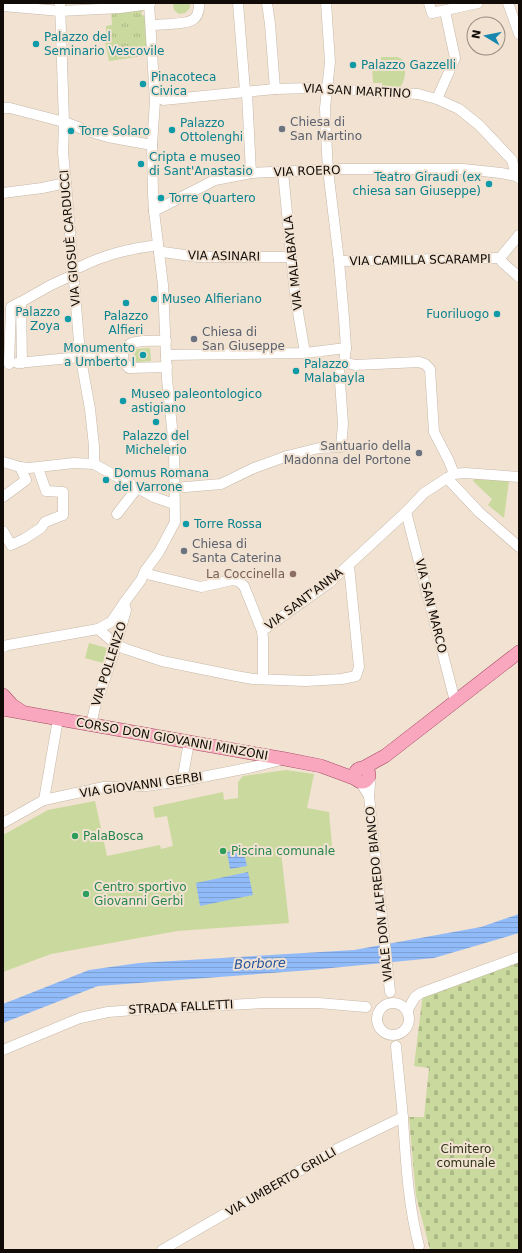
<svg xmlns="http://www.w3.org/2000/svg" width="522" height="1253" viewBox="0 0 522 1253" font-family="'DejaVu Sans',sans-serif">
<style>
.green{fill:#cad99d}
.cemetery{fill:url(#cemetery-stones)}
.park{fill:url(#park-tufts)}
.water{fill:url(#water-rules)}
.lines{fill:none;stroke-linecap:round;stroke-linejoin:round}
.minor-casing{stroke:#c7b8a9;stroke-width:11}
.major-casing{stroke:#a54b63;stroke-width:14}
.minor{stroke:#fff;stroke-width:10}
.major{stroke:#f9a7bf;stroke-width:13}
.culture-dot{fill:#0f9aa8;stroke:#f1e2d2;stroke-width:1.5}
.worship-dot{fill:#6b7280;stroke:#f1e2d2;stroke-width:1.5}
.education-dot{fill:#8d6e63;stroke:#f1e2d2;stroke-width:1.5}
.leisure-dot{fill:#2e9e5b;stroke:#f1e2d2;stroke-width:1.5}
.labels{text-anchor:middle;stroke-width:4;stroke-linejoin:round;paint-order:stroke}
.culture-label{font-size:12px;fill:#0d838f;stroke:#f1e2d2;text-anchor:start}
.street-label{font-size:12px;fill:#100b06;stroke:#f1e2d2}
.worship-label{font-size:12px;fill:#5b616d;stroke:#f1e2d2;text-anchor:start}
.education-label{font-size:12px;fill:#785e54;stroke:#f1e2d2;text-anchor:end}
.leisure-label{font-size:12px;fill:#27864d;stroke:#f1e2d2;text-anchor:start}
.park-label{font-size:12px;fill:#2c3313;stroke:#f1e2d2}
.water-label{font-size:13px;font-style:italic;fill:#24549e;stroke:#f1e2d2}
</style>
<defs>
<pattern id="cemetery-stones" width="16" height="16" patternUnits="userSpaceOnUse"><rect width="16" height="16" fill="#cad99d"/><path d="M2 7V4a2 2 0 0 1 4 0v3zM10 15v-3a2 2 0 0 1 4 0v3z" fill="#acb986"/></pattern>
<pattern id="park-tufts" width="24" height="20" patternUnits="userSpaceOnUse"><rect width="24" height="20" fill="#cad99d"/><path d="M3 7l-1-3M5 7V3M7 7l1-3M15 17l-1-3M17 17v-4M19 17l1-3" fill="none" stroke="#acb986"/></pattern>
<pattern id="water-rules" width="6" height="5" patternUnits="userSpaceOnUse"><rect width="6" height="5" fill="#91baf9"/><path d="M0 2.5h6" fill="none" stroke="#7c9fd4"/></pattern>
</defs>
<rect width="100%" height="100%" fill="#f1e2d2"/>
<!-- green -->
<g class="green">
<path d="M173,3H190V8L185,13L179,14L174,10Z"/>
<path d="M381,57H397L402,59C407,70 406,81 398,90H382V83H373L372,63H381Z"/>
<path d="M150,348L151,361L135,362L134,349Z"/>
<path d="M475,477L509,480L504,518L488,505L492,499L473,481Z"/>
<path d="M89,643L107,648L103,663L85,658Z"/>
<path d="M286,770L314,774L307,808L329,812L332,846L281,852L289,923L177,931L51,954L3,972V835L48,810L95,801L107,856L160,845L161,849L173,846L167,816L155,818L153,807L223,792L224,800L238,798V782L243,776Z"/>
</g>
<!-- cemetery -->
<path class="cemetery" d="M519,961V1250H430L416,1196L409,1117H424L429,1068L414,1066L423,993L436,994L437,988Z"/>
<!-- park -->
<path class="park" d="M144,8L141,14L146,17L150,55L109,61L103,33H106V26L112,25L111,9Z"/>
<!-- water -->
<g class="water">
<path d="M243,849L247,866L230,869L227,852Z"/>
<path d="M248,872L253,895L200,906L196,883Z"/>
<path d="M519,914V933L434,958L311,970L98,986L3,1023V1004L89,970L139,963L354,950L481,927Z"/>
</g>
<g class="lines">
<!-- minor casing -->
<g class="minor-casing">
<g id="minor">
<path d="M60,3L64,122L63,153L66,183L80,354L90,409L94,446V464"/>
<path d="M238,3L245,91L247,93L251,173"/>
<path d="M267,3L270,24L275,89"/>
<path d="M326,3L330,62L325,108L326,134L328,170L339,261L344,318L346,348L344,362"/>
<path d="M429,3L432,13L478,3"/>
<path d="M508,3L519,34"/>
<path d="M3,6L60,11L120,8L150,4"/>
<path d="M152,25C161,24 189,25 195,18C199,14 199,8 199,3"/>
<path d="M437,99L455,58L445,11"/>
<path d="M163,100L275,89L310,88L418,94L437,99L459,109L479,125L512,160L516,176"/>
<path d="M3,108H10L64,122L78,127L84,130L108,137L152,145"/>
<path d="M283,172L295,295L305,353"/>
<path d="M3,193L42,188L66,183"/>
<path d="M154,211L215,180L251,173L343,169H463L501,173L516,176L519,178"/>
<path d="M159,253L163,252L198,257H291"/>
<path d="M500,258L519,235"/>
<path d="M500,258L502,262L519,277"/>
<path d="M339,261L500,258"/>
<path d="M80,267C106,254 129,249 158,245"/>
<path d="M21,302L51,285L73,275"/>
<path d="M166,341C153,341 124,337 123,355C122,361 125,364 129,368L167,367"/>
<path d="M166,355L305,353L346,348"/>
<path d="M344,362L355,365L419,362L425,364L430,369L434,432L449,461L454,474"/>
<path d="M17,363L81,357L122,356"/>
<path d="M9,364L11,307L21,302L22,363"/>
<path d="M3,462L20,467L29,468L74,463L94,464L154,497L174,504"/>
<path d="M447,478L479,512L519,547"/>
<path d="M174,488L221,484L254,468L287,456L319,448L341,447L343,424L339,368L344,362"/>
<path d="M3,497L26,480L20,467"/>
<path d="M406,512L455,701"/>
<path d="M117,514L138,487"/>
<path d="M3,531L11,545L24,539L41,528L45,522L63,515V492L46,491L38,468"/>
<path d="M145,571L151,575L201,587L232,580L238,581L244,586L262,631L263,638V679"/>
<path d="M98,629L111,640L116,645L126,649L162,661L236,676L253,679L306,681L342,679L356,676L359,667L349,566"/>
<path d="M262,631L329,583L406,512L424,493L447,478L454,474L465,473L519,477"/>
<path d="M3,647L8,645L98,629L111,622L124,603L141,580L145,571L159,552L175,522L174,447L167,379L163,285L154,211L153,194L152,145L155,101L149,3"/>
<path d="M91,725L95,707L114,653L126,610L124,603"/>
<path d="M182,781L189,742"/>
<path d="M361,783L369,796L370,783L369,778"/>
<path d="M369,796L390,992"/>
<path d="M44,800L58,719"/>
<path d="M3,823L44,800L104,787L146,786L182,781L253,767L281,760"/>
<circle cx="393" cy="1019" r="16"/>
<path d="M407,1011L415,997L421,993L519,957"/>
<path d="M396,1046C398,1070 401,1094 403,1119C406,1162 408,1204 419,1246"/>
<path d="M3,1050L80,1018L108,1012L134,1010L264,1003H318L366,1007"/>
<path d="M162,1250L337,1149L403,1117"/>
</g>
</g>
<!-- major casing -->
<g class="major-casing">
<g id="major">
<path d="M3,695L12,705L21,711"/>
<path d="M3,709L285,759L321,766L356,779"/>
<circle cx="362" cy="775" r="7"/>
<path d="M363,768L385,756L519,652"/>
</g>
</g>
<!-- minor -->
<use href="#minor" class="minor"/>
<!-- major -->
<use href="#major" class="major"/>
</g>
<!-- markers -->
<g class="culture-dot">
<circle cx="36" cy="44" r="4"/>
<circle cx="353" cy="65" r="4"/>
<circle cx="143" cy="84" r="4"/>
<circle cx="172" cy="130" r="4"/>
<circle cx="71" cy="131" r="4"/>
<circle cx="141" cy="164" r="4"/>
<circle cx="489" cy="184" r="4"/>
<circle cx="161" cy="198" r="4"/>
<circle cx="154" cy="299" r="4"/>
<circle cx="126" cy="303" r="4"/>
<circle cx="497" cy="314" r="4"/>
<circle cx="68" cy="319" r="4"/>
<circle cx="143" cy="355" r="4"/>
<circle cx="296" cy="371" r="4"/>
<circle cx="123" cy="401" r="4"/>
<circle cx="156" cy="422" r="4"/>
<circle cx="106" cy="480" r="4"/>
<circle cx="186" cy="524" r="4"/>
</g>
<g class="worship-dot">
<circle cx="282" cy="129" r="4"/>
<circle cx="194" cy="339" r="4"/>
<circle cx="419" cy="453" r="4"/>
<circle cx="184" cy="551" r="4"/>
</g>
<circle class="education-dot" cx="293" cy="574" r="4"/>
<g class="leisure-dot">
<circle cx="75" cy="836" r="4"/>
<circle cx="223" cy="851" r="4"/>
<circle cx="86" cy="894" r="4"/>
</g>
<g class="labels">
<!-- culture labels -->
<g class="culture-label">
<text x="44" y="41">Palazzo del<tspan x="44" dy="14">Seminario Vescovile</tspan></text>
<text x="361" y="69">Palazzo Gazzelli</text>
<text x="151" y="81">Pinacoteca<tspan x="151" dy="14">Civica</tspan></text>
<text x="180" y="127">Palazzo<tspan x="180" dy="14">Ottolenghi</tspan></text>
<text x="79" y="135">Torre Solaro</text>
<text x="149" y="161">Cripta e museo<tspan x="149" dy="14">di Sant'Anastasio</tspan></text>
<text x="481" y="181" text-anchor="end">Teatro Giraudi (ex<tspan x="481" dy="14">chiesa san Giuseppe)</tspan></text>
<text x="169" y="202">Torre Quartero</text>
<text x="162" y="303">Museo Alfieriano</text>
<text x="60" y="316" text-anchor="end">Palazzo<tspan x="60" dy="14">Zoya</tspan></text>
<text x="489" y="318" text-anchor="end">Fuoriluogo</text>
<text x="126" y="320" text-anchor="middle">Palazzo<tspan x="126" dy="14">Alfieri</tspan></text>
<text x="135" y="352" text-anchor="end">Monumento<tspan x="135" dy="14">a Umberto I</tspan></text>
<text x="304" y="368">Palazzo<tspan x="304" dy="14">Malabayla</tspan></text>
<text x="131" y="398">Museo paleontologico<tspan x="131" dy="14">astigiano</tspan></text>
<text x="156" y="440" text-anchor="middle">Palazzo del<tspan x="156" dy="14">Michelerio</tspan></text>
<text x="114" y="477">Domus Romana<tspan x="114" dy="14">del Varrone</tspan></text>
<text x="194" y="528">Torre Rossa</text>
</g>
<!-- street labels -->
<g class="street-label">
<text transform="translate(357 91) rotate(3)" y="4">VIA SAN MARTINO</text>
<text transform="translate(307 171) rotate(-2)" y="4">VIA ROERO</text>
<text transform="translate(70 238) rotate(-95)" y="4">VIA GIOSUÈ CARDUCCI</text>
<text transform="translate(224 256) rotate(1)" y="4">VIA ASINARI</text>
<text transform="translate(420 260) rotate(-1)" y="4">VIA CAMILLA SCARAMPI</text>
<text transform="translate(293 263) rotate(-96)" y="4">VIA MALABAYLA</text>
<text transform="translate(304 599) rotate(-37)" y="4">VIA SANT'ANNA</text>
<text transform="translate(431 606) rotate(76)" y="4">VIA SAN MARCO</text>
<text transform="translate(109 664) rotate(-72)" y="4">VIA POLLENZO</text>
<text transform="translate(172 739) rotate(10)" y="4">CORSO DON GIOVANNI MINZONI</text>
<text transform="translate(141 785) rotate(-8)" y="4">VIA GIOVANNI GERBI</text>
<text transform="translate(379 894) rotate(-96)" y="4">VIALE DON ALFREDO BIANCO</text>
<text transform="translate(181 1007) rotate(-3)" y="4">STRADA FALLETTI</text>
<text transform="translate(281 1182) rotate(-30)" y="4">VIA UMBERTO GRILLI</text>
</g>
<!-- worship labels -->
<g class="worship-label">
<text x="290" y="126">Chiesa di<tspan x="290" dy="14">San Martino</tspan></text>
<text x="202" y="336">Chiesa di<tspan x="202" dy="14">San Giuseppe</tspan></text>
<text x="411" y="450" text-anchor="end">Santuario della<tspan x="411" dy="14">Madonna del Portone</tspan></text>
<text x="192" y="548">Chiesa di<tspan x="192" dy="14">Santa Caterina</tspan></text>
</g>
<!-- education labels -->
<g class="education-label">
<text x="285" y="578">La Coccinella</text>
</g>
<!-- leisure labels -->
<g class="leisure-label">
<text x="83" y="840">PalaBosca</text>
<text x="231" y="855">Piscina comunale</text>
<text x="94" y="891">Centro sportivo<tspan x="94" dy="14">Giovanni Gerbi</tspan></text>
</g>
<!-- park labels -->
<g class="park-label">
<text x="466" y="1153">Cimitero<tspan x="466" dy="14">comunale</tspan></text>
</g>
<!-- water labels -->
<g class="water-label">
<text transform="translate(260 963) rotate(-2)" y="5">Borbore</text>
</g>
</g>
<!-- border -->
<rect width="522" height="1253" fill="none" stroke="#100b06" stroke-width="8"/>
<!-- north arrow -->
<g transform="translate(486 36) rotate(280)"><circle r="19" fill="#f1e2d2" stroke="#978c80"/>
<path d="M0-3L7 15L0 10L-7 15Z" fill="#1788ad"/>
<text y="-6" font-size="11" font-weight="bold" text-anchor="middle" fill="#100b06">N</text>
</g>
</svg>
